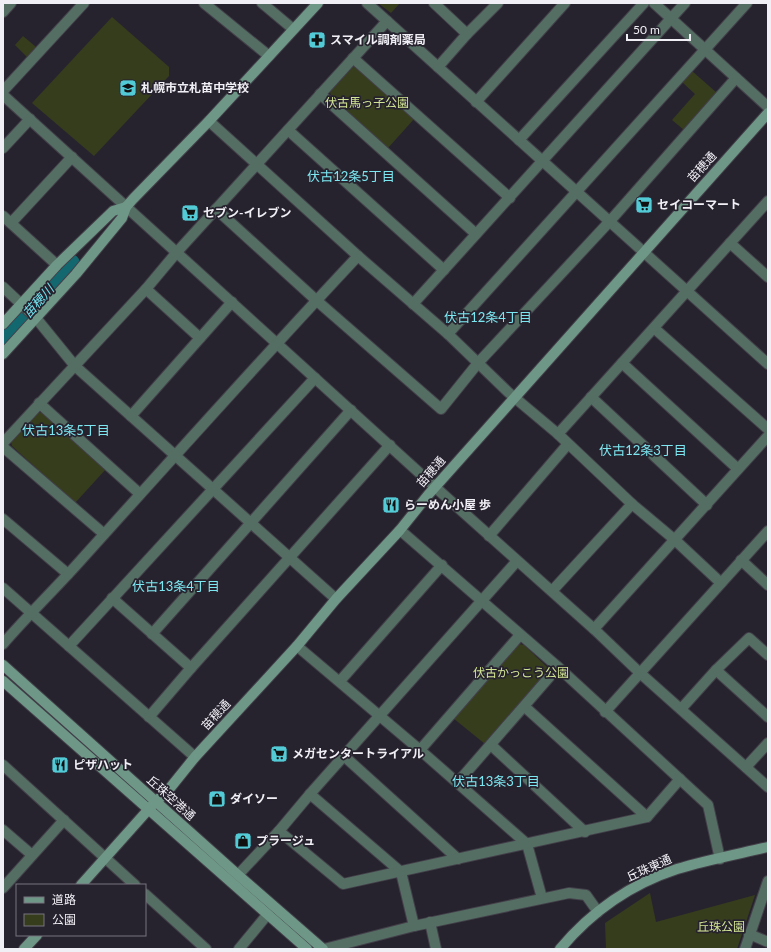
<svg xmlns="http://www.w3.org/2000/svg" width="771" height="952" viewBox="0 0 771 952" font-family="Lato,'Noto Sans JP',sans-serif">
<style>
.green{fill:#363d1d}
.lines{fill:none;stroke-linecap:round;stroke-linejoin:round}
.river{stroke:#13676e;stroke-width:15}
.street-casing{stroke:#43404a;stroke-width:12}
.secondary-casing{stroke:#43404a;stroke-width:12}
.street{stroke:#556e64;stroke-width:10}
.secondary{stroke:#6f9787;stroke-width:10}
.labels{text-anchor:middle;stroke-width:3.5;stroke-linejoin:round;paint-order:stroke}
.poi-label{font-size:12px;font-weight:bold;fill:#f1eff6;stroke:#27232e;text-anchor:start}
.park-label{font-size:12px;fill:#d1e493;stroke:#27232e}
.street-label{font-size:12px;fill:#f1eff6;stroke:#27232e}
.neighbourhood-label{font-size:13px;fill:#7ce7f1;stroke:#27232e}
.water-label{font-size:13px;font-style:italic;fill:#70e2ee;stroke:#27232e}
</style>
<rect width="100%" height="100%" fill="#27232e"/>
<!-- green -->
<g class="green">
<path d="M378,3H400L391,13Z"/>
<path d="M112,17L169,67V76L94,156L32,103Z"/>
<path d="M23,36L36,47L27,57L15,45Z"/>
<path d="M353,67H357L414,119L388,148L331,96L330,92Z"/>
<path d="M692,71L717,93L684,130L672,120L695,94L682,82Z"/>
<path d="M38,412L43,413L106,469L75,503L12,446L11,442Z"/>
<path d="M519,644L524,645L548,668L549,672L485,744L453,718Z"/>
<path d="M650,893L656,922L755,895L737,949H606L605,923Z"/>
</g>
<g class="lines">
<!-- river -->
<path class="river" d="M3,340L72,262"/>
<!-- street casing -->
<g class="street-casing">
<g id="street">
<path d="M204,3L269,56"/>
<path d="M262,3L293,29"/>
<path d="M367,3L768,364"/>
<path d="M434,3L467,34"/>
<path d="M654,3L768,107"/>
<path d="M3,12L11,3"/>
<path d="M353,58L510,198"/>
<path d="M438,67L467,34L498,3"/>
<path d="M3,91L84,3"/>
<path d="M320,94L476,234"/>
<path d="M3,95L435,487L594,629L640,673L768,787"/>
<path d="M476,102L565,3"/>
<path d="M209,121L358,256L448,334L508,392L558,434L632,504L675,540L721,583"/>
<path d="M288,130L444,270"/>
<path d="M519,140L644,3"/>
<path d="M3,148L30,119"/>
<path d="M216,209L316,300L441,409L478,363L610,221L736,78"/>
<path d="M3,216L57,265"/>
<path d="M11,223L72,157"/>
<path d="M730,243L768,277"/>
<path d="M3,287L36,318L75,366L336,599"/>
<path d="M146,289L200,338"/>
<path d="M413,304L685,3"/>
<path d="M654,328L768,429"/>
<path d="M448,334L747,3"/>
<path d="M622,363L738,469"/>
<path d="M591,397L707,505"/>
<path d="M39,403L140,494"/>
<path d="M131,416L232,302"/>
<path d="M558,434L768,201"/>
<path d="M3,443L146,289L177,252L387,21"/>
<path d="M3,447L104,534"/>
<path d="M3,519L68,574"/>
<path d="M400,530L558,667L708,805L720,859"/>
<path d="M489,536L568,444"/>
<path d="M741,560L768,585"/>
<path d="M3,588L195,757"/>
<path d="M552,591L632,504"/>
<path d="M112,598L191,668"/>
<path d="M594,629L768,436"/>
<path d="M152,634L351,410"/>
<path d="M3,644C28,615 56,588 81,560C173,458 264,356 358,256"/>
<path d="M69,646L315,378"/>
<path d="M297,646L420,750L527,844L542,898"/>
<path d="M716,670L768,717"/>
<path d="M340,681L442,565"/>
<path d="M525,707L647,817"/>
<path d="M681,709L716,670L749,638L768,655"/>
<path d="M605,712L768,531"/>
<path d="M149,717L191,668L390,445"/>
<path d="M491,745L585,832"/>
<path d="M420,750L520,635"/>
<path d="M344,756L458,859"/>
<path d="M3,765L135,885"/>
<path d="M746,767L768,743"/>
<path d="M458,782L558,667"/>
<path d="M310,794L401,872L414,926"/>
<path d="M3,830L32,855"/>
<path d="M279,831L343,884L647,817L680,779"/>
<path d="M238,875L279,831L310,794L517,561"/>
<path d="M3,888L64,820"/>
<path d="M145,894L206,949"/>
<path d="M430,922L436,949"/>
<path d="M749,934L768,942"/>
<path d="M239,949L267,915"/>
<path d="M324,949L414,926L569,893L586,895L598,912"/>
<path d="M745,949L768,881"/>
</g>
</g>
<!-- secondary casing -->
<g class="secondary-casing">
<g id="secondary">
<path d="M3,324L57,265L113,211L126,207"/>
<path d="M3,354L76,274L122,218L126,207L133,199L209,121L318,3"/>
<path d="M3,665L238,875L323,949"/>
<path d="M3,681L307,949"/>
<path d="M81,885L156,801L166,793L195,757L297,646L336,599L400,530L428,495L768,113"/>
<path d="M24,949L37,935"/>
<path d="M560,949C591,912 631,884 677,869C706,860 738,854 768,847"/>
</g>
</g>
<!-- street -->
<use href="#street" class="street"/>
<!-- secondary -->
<use href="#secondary" class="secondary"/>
</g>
<!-- icons -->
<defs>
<g id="pharmacy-square" transform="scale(0.9)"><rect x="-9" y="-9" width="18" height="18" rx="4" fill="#52cbd7" stroke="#27232e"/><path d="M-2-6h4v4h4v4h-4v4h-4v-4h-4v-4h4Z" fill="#111"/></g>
<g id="school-square" transform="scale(0.9)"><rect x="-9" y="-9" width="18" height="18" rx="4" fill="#52cbd7" stroke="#27232e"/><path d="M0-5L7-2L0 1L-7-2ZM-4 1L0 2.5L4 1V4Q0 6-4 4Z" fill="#111"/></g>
<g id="supermarket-square" transform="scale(0.9)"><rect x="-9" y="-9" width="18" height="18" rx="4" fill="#52cbd7" stroke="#27232e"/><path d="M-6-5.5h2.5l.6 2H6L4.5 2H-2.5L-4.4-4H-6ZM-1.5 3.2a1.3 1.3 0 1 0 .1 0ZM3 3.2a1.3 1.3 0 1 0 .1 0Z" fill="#111"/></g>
<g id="restaurant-square" transform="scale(0.9)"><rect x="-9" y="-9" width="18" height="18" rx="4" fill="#52cbd7" stroke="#27232e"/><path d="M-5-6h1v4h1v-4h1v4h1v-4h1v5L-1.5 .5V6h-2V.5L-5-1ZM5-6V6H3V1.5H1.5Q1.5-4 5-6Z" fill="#111"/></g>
<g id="shop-square" transform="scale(0.9)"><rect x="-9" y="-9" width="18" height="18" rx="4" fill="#52cbd7" stroke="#27232e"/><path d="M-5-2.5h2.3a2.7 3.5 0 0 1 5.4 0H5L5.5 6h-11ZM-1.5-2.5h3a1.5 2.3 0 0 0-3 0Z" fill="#111"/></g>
</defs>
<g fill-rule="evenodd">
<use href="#pharmacy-square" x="317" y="40"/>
<use href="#school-square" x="128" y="88"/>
<use href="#supermarket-square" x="644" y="205"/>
<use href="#supermarket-square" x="190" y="213"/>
<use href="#restaurant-square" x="391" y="505"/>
<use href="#supermarket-square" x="279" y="754"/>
<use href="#restaurant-square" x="60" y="765"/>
<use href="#shop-square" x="217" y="799"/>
<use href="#shop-square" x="243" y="841"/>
</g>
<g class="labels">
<!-- poi labels -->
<g class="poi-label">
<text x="330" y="44">スマイル調剤薬局</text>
<text x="141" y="92">札幌市立札苗中学校</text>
<text x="657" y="209">セイコーマート</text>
<text x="203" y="217">セブン-イレブン</text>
<text x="404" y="509">らーめん小屋 歩</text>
<text x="292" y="758">メガセンタートライアル</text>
<text x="73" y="769">ピザハット</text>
<text x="230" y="803">ダイソー</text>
<text x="256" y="845">プラージュ</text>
</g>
<!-- park labels -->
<g class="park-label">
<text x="367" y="107">伏古馬っ子公園</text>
<text x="521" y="677">伏古かっこう公園</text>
<text x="721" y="931">丘珠公園</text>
</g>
<!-- street labels -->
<g class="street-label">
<text transform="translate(702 167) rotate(-48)" y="4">苗穂通</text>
<text transform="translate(431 472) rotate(-49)" y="4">苗穂通</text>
<text transform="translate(216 715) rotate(-47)" y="4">苗穂通</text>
<text transform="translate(171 798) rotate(42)" y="4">丘珠空港通</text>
<text transform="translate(649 868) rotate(-24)" y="4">丘珠東通</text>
</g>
<!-- neighbourhood labels -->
<g class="neighbourhood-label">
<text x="351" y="181">伏古12条5丁目</text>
<text x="488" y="322">伏古12条4丁目</text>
<text x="66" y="435">伏古13条5丁目</text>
<text x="643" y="455">伏古12条3丁目</text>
<text x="176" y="591">伏古13条4丁目</text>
<text x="496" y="786">伏古13条3丁目</text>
</g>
<!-- water labels -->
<g class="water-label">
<text transform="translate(38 301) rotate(-48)" y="5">苗穂川</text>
</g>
</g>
<!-- border -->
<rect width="771" height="952" fill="none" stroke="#f1eff6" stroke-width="8"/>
<!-- legend -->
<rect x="16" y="884" width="130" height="52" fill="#27232e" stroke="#78757e"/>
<rect x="24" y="897" width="20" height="6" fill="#6f9787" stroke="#78757e"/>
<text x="52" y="904" font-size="12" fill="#f1eff6">道路</text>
<rect x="24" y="914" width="20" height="12" fill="#363d1d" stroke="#78757e"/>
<text x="52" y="924" font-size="12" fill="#f1eff6">公園</text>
<!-- scale -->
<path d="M627 34v6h63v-6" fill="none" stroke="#f1eff6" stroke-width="2"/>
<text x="633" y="34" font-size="12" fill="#f1eff6" stroke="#27232e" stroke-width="3" paint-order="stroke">50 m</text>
</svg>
